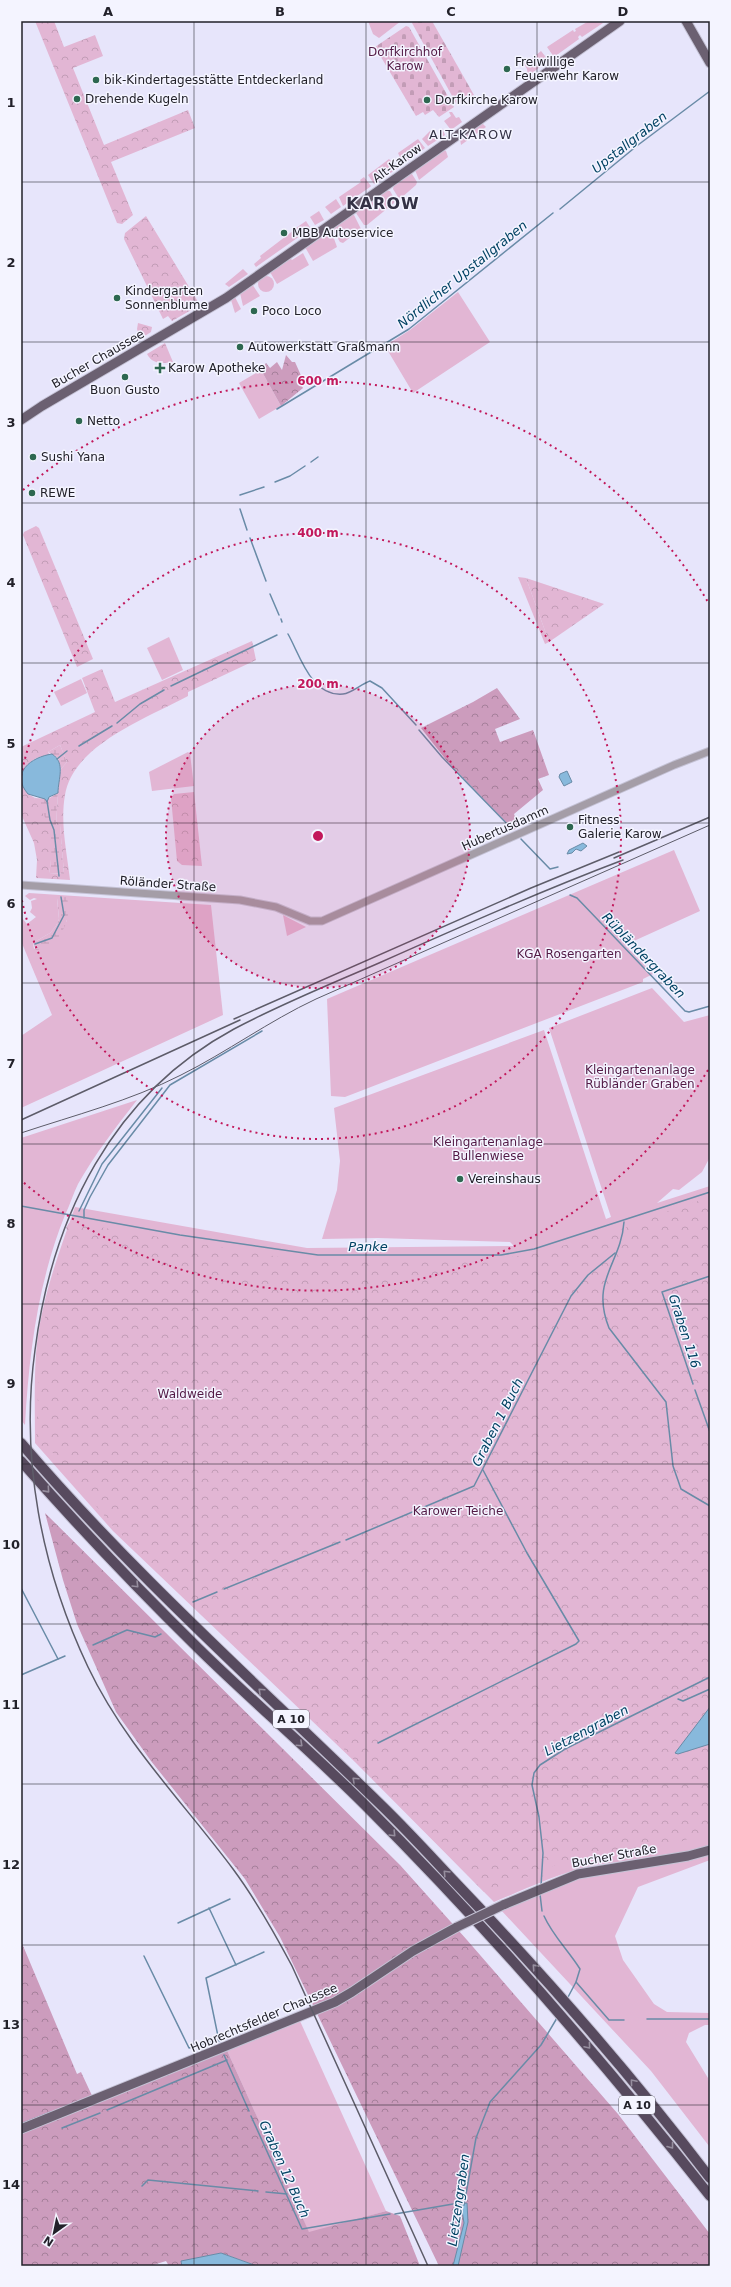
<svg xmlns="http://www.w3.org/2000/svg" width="731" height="2287" viewBox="0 0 731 2287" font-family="'DejaVu Sans',sans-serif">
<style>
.green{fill:#e2b6d4;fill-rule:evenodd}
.forest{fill:url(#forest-crowns)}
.wetland{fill:url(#wetland-marsh)}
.cemetery{fill:url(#cemetery-stones)}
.park{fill:url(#park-crowns);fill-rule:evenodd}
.water{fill:#88b9dc;stroke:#698ba7}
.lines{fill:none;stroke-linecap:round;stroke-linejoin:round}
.stream{stroke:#698ba7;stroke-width:1.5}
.minor-casing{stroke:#c4c2d5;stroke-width:9}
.major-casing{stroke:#c4c2d5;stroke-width:11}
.highway-casing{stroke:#c4c2d5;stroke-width:12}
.minor{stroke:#a49da7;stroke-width:7}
.major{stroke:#6b6071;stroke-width:9}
.highway{stroke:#574a5e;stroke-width:10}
.tram{stroke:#5d5c69;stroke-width:1}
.rail{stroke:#5d5c69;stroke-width:1.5}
.major-bridge-casing{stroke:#c4c2d5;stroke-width:11;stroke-linecap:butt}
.major-bridge{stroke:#6b6071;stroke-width:9}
.oneway{stroke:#968e9e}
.grid{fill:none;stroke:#22212a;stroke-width:1;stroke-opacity:0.55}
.ring{fill:none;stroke:#c2185b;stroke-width:2;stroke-dasharray:2 4}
.poi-dot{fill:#2d6750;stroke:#f4f4ff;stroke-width:1.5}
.labels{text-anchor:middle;stroke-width:3;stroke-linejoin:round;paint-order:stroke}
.shield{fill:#f4f4ff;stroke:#61606a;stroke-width:1}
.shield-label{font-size:11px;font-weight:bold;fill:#22212a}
.park-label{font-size:12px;fill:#521945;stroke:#f4f4ff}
.poi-label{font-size:12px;fill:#22212a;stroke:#f4f4ff;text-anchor:start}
.street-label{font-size:12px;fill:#22212a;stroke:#f4f4ff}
.neighbourhood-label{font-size:13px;letter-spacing:1px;fill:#333145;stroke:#f4f4ff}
.water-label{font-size:13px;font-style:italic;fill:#004263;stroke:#f4f4ff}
.district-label{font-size:16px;font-weight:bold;letter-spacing:1px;fill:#333145;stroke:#f4f4ff}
.centre{fill:#c2185b;stroke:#f4f4ff;stroke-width:2}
.ring-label{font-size:12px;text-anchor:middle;font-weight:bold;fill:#c2185b;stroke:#f4f4ff;stroke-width:3;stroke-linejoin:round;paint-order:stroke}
.neatline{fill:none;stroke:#22212a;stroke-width:1.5}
.grid-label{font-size:13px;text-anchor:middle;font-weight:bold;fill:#22212a}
</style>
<defs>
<pattern id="forest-crowns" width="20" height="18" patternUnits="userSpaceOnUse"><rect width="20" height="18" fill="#cc9cbd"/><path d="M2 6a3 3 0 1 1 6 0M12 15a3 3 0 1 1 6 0" fill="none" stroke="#a57f9a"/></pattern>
<pattern id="wetland-marsh" width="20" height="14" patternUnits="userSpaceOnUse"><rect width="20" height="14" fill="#e2b6d4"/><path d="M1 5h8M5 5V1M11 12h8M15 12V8" fill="none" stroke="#c29cb6"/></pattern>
<pattern id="cemetery-stones" width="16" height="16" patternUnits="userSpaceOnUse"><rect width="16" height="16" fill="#e2b6d4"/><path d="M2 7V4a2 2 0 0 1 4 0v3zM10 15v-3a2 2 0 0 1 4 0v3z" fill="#c29cb6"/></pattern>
<pattern id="park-crowns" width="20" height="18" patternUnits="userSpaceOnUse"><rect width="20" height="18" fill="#e2b6d4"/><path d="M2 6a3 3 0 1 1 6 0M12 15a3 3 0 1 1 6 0" fill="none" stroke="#c29cb6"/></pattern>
</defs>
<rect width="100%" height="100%" fill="#e7e5fb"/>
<!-- green -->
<g class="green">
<path d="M368,21H401L379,38L373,34Z"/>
<path d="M589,21L603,23L582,37L580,35L578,37L579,39L554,57L547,47L573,30L574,32L576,31L575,29Z"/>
<path d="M541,51L549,61L544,65L541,62L538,64L540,67L528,76L527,69L523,62L529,61Z"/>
<path d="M449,112H452L456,118L459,117L462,122L451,130L444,121L451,116Z"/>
<path d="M482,123L486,127L461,145L460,138Z"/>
<path d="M442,128L445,135L428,146L422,139L430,131L437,137L443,133Z"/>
<path d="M418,139L425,148L403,164L398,153Z"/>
<path d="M443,150L446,151L448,157L419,180L415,170Z"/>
<path d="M389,159L398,168L374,184L368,175Z"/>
<path d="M410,174H412L417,182L416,185L401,198L398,197L393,189L394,185Z"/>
<path d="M364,177L371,186L370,187L343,206L339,197L361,182L360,180Z"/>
<path d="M385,191H390L395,200L394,203L367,225H364L356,213L357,211Z"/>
<path d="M336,199L341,207L331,214L325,207Z"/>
<path d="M319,211L324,220L315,225L310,217Z"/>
<path d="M351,215H354L361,229L343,243L340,242L334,232L335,226Z"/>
<path d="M306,221L311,229L304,234L296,228Z"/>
<path d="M294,230L300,236L256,267L254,264L261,258L260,256Z"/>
<path d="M329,231L332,233L337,247L313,261L305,247Z"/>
<path d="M303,253L309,265L277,284L270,272L290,258L292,260Z"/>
<path d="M243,269L248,274L229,287L225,284Z"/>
<circle cx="266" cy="284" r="8"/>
<path d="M252,284L260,296L243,306L240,293Z"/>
<path d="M458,292L490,342L413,393L385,346L410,330Z"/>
<path d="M235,297L241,309L235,313L231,300Z"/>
<path d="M261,370L281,406L259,419L239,383Z"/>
<path d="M518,577L526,578L549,642L545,644Z"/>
<path d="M169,637L183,670L162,680L147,648Z"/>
<path d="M81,679L87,693L61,706L54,692Z"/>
<path d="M188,752L190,754L194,786L152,791L149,772Z"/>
<path d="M674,850L700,911L625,945L653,974L643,979V982L345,1097L331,1096L327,999Z"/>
<path d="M29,893L211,905L223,1015L21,1108V1036L52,1015L21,941V917L27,924L36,917L30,912L32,908L31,901L37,899L34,898L30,900L25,896ZM67,898V921L34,949L33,943L50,933L56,926L59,919L57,899Z"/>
<path d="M283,915L306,927L287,936Z"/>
<path d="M652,988L684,1022L710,1015V1157L702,1172L679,1190L673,1189L657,1203L710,1186V1845C672,1860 630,1858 591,1866C556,1874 526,1889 494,1902L355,1762L113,1531L35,1443C35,1414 34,1384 36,1354C40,1303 58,1255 75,1207L307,1248L514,1246L510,1242L378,1238L322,1239L337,1190L340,1161L334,1108L544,1030L606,1219L611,1217L549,1028Z"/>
<path d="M137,1100C116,1127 95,1154 78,1184C73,1194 70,1205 65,1215C38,1282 29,1353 25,1425L21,1420V1138Z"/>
<path d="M710,1854V1860L638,1887L615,1936L623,1960L654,2004L667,2012L710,2013V2025H705L689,2033L686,2042L708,2078L710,2086L709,2146L651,2071L500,1909L560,1882L596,1872Z"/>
<path d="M300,2021L386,2211L309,2233L226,2048Z"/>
</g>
<!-- forest -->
<g class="forest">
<path d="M286,355L292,362H295L303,380L300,383L303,388L281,406L261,370L266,363L270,368L277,362L282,370Z"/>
<path d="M497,688L520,719L495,729L500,742L533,730L549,775L538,779L543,790L514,814L519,827L513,830L447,761L421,728L473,702Z"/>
<path d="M45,1513L400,1865L467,1940L618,2114L710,2234V2266H439L280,1937L245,1879L151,1761L116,1712L77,1624L63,1580Z"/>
<path d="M21,1941L77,2074L81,2072L95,2102L226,2048L309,2232L386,2211L400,2216L420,2266H257L221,2253L181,2262L182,2266H169L166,2261L150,2266H21Z"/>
</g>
<!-- wetland -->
<g class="wetland">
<path d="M60,745L67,762L61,769L58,758L48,752Z"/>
<path d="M58,793L56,825L60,824L64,874L49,873C54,854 50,815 33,802L35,798L48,799Z"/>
<path d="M67,897C68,903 69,909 68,914C67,928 53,952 36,950L33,943L50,933L56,926L59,919L57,898Z"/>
</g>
<!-- cemetery -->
<g class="cemetery">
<path d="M413,21H432L474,95L457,105L412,23Z"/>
<path d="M406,26L409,27L454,107L439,117L433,110L425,115L423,112L416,116L375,47Z"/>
</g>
<!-- park -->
<g class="park">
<path d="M35,21H54L64,47L95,35L103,56L73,68L104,145L188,110L195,128L111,162L133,215L122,224L117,223Z"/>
<path d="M146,216L200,305L172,321L168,316L163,319L124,239L125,233Z"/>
<path d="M138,323L152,327L151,332L140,339L137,329Z"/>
<path d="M165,343L173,362C162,364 152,364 147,354Z"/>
<path d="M36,526L39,528L93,659L77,667L23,535L24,532Z"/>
<path d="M526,578L604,604L549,642Z"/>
<path d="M252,641L256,660L188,692V696C147,718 73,745 65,795C60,823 67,853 70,880L36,878L37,860L34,843L21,814V747L95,712L82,678L102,669L115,702ZM60,745L67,762L61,769L59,776L56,825H60L64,874L49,873C54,852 52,817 34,802L35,798L28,794L23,773C29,761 36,756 50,755L48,752Z"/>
<path d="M194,792L202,866L182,865L177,861L171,798L174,794Z"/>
<path d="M710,1197V1830L680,1842L682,1845L680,1848L673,1846L576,1857L553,1866L547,1869L542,1877L536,1879L529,1876L521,1879L520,1878L484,1892L330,1735L165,1579L111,1524L47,1446L42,1450L36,1442L40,1347L47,1305L70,1236L66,1228L69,1223L87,1225L309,1262L310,1259L505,1258L544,1252L619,1227L624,1229L633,1223Z"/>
</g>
<!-- water -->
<g class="water">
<path d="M52,754C66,763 58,779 58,793L49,797L47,802L45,799L28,794C10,773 31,757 52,754Z"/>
<path d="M567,771L572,782L564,786L559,777L560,774Z"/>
<path d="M583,843L587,846L581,851L576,849L572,853L567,854L569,850Z"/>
<path d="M710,1707V1744L678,1754L675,1753Z"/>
<path d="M467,2203L468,2222L458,2266H453L464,2223L461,2204Z"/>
<path d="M221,2253L257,2266H182L181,2261Z"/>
</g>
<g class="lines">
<!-- stream -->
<g class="stream">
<path d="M560,209L638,145L710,91"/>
<path d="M277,409L409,329L553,213"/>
<path d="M311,462L318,457"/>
<path d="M275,482L290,476L305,466"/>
<path d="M240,495L264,487"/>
<path d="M240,509L247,530"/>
<path d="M250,538L266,581"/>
<path d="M270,594L279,615"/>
<path d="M281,619L282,622"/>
<path d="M288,634C300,655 311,697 343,694C352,693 361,684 370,681L382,688L416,725"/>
<path d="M171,686L277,635"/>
<path d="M117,723L140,704L164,690"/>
<path d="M419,730L442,757L511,828"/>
<path d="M79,746L112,726"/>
<path d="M57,759L67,751"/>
<path d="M47,801L50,820L54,830L59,876"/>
<path d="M521,839L550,869L558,867"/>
<path d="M570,895L577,898L685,1011L689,1012L710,1006"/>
<path d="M35,944L52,938L64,915L61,897"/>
<path d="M21,1206L180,1235L318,1255H501L534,1249L710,1192"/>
<path d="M79,1211L102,1164L162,1088"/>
<path d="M84,1218V1210L90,1197L108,1165L170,1085L262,1031"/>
<path d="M624,1222C621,1264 590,1280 609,1328L666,1402L673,1466L681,1489L710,1506"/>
<path d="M693,1384L662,1292L710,1276"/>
<path d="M695,1390L710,1432"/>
<path d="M346,1540L474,1486L571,1296L588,1275L615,1253"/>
<path d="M21,1588L58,1659"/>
<path d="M224,1589L340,1542"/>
<path d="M193,1602L217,1592"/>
<path d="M93,1645L127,1630L155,1637L161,1634"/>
<path d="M21,1675L65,1656"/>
<path d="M678,1699L683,1701L710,1689"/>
<path d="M378,1743L576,1644L579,1641L527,1553L483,1470"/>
<path d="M541,1886L543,1853L539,1817L532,1785L534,1773L540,1765L565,1749L710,1677"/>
<path d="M540,1894L542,1911"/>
<path d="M209,1908L236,1965"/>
<path d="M544,1916C553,1936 568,1950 580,1969L576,1982L567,1999"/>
<path d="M178,1923L230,1899"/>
<path d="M144,1956L189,2048L218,2040"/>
<path d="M576,1982L609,2020H624"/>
<path d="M647,2019H710"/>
<path d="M219,2041L206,1978L264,1952"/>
<path d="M224,2055L249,2111"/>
<path d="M107,2110L227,2060"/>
<path d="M251,2116L302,2229L390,2214"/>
<path d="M21,2124L51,2112"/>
<path d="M62,2128L100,2113"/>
<path d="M142,2186L148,2180L258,2191"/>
<path d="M266,2192L287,2194"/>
<path d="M464,2205L476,2138L490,2102L541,2045L557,2018"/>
<path d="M395,2214L453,2204"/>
</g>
<!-- minor casing -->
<g class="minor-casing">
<path id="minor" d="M21,885L240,900L276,907L310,921H322L674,765L710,751"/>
</g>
<!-- major casing -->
<g class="major-casing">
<g id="major">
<path d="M686,21L710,63"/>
<path d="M21,420L42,406L226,298L620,21"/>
<path d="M503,1905L578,1874L688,1856L710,1850"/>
<path d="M21,2129L335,2002L352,1992L413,1951L457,1927"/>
</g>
</g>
<!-- highway casing -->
<g class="highway-casing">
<g id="highway">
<path d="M21,1443C131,1572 257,1684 378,1802C404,1827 428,1853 452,1879C543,1974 630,2073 710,2178"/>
<path d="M21,1461C78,1526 137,1588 199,1649C253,1702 311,1751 365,1805C488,1928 602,2059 710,2196"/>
</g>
</g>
<!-- minor -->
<use href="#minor" class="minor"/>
<!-- major -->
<use href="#major" class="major"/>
<!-- highway -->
<use href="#highway" class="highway"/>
<!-- tram -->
<path class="tram" d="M21,1133C75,1115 130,1101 181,1075C227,1052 269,1021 316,999L710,825"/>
<!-- rail -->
<g class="rail">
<path d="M614,858L710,817"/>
<path d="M234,1019L531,888L619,852"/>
<path d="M21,1120L240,1020"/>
<path d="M428,2266L292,1966C274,1932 256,1900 233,1869C183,1802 124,1743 88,1667C41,1568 20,1458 35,1350C52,1217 112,1095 234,1029C281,1004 331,984 379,963C460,927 541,891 623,860"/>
</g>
<!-- major-bridge casing -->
<g class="major-bridge-casing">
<path id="major-bridge" d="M457,1927L503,1905"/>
</g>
<!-- major-bridge -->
<use href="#major-bridge" class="major-bridge"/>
</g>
<!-- one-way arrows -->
<defs><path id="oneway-chevron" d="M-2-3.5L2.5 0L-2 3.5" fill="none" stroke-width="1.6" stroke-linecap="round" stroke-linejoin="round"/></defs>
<g class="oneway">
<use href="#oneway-chevron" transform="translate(47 1490) rotate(48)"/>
<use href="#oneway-chevron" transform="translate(136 1585) rotate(45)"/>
<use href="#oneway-chevron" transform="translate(261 1691) rotate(-137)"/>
<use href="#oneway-chevron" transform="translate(300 1744) rotate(43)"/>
<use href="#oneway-chevron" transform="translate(355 1780) rotate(-137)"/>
<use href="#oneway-chevron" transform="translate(393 1834) rotate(46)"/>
<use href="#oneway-chevron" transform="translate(446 1873) rotate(-134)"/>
<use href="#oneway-chevron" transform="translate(535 1967) rotate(-132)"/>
<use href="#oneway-chevron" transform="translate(588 2046) rotate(50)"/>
<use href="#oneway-chevron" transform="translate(633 2082) rotate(-130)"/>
<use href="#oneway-chevron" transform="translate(671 2146) rotate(52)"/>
</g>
<!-- grid -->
<path class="grid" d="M194,21V2266M366,21V2266M537,21V2266M21,182H710M21,342H710M21,503H710M21,663H710M21,823H710M21,983H710M21,1144H710M21,1304H710M21,1464H710M21,1624H710M21,1784H710M21,1945H710M21,2105H710"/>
<!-- distance rings -->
<circle cx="318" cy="836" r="152" fill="#c2185b" fill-opacity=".12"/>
<g class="ring">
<circle cx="318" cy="836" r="152"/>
<path d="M21 776A303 303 0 1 1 21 896"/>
<path d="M708 1070A455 455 0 0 1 23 1182M23 490A455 455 0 0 1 708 602"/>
</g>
<!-- markers -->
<g class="poi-dot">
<circle cx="507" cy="69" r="4"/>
<circle cx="96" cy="80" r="4"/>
<circle cx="77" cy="99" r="4"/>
<circle cx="427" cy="100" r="4"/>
<circle cx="284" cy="233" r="4"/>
<circle cx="117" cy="298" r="4"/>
<circle cx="254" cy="311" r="4"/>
<circle cx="240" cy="347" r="4"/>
<path d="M158 362h4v4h4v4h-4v4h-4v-4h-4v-4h4z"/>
<circle cx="125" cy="377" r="4"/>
<circle cx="79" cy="421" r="4"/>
<circle cx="33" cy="457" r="4"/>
<circle cx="32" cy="493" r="4"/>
<circle cx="570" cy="827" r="4"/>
<circle cx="460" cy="1179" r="4"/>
</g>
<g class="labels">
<!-- shield labels -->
<g class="shield">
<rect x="273" y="1710" width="36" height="18" rx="3"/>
<rect x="619" y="2096" width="36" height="18" rx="3"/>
</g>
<g class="shield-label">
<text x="291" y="1723">A 10</text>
<text x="637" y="2109">A 10</text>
</g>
<!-- park labels -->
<g class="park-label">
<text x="405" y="56">Dorfkirchhof<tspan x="405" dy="14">Karow</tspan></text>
<text x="569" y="958">KGA Rosengarten</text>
<text x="640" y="1074">Kleingartenanlage<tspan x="640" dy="14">Rübländer Graben</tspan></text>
<text x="488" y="1146">Kleingartenanlage<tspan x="488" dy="14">Bullenwiese</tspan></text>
<text x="190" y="1398">Waldweide</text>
<text x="458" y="1515">Karower Teiche</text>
</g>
<!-- poi labels -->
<g class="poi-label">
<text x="515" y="66">Freiwillige<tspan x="515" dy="14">Feuerwehr Karow</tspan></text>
<text x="104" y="84">bik-Kindertagesstätte Entdeckerland</text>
<text x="85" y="103">Drehende Kugeln</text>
<text x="435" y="104">Dorfkirche Karow</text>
<text x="292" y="237">MBB Autoservice</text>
<text x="125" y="295">Kindergarten<tspan x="125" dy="14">Sonnenblume</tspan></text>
<text x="262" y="315">Poco Loco</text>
<text x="248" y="351">Autowerkstatt Graßmann</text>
<text x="168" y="372">Karow Apotheke</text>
<text x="125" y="394" text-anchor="middle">Buon Gusto</text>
<text x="87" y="425">Netto</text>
<text x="41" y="461">Sushi Yana</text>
<text x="40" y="497">REWE</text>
<text x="578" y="824">Fitness<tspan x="578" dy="14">Galerie Karow</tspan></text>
<text x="468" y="1183">Vereinshaus</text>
</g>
<!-- street labels -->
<g class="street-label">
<text transform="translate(397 163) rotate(-36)" y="4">Alt-Karow</text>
<text transform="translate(98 359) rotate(-30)" y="4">Bucher Chaussee</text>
<text transform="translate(505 828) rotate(-24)" y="4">Hubertusdamm</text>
<text transform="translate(168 884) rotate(4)" y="4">Röländer Straße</text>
<text transform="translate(614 1856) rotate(-10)" y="4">Bucher Straße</text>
<text transform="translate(264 2018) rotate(-23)" y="4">Hobrechtsfelder Chaussee</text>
</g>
<!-- neighbourhood labels -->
<g class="neighbourhood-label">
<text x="471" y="139">ALT-KAROW</text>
</g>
<!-- water labels -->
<g class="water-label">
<text transform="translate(629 142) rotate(-38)" y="5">Upstallgraben</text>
<text transform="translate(462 274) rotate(-39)" y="5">Nördlicher Upstallgraben</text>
<text transform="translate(644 955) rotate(46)" y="5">Rübländergraben</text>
<text x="368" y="1251">Panke</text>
<text transform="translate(685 1331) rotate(72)" y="5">Graben 116</text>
<text transform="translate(497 1422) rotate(-63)" y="5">Graben 1 Buch</text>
<text transform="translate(586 1730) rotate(-28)" y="5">Lietzengraben</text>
<text transform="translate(285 2169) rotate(66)" y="5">Graben 12 Buch</text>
<text transform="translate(458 2200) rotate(-82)" y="5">Lietzengraben</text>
</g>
<!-- district labels -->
<g class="district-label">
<text x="383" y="209">KAROW</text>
</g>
</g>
<circle cx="318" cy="836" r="6" class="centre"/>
<g class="ring-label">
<text x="318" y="385">600 m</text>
<text x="318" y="537">400 m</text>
<text x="318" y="688">200 m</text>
</g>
<!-- border -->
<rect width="731" height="2287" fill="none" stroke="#f4f4ff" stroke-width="44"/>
<!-- north arrow -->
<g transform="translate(54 2233) rotate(213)" stroke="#f4f4ff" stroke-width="3" paint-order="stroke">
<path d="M0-3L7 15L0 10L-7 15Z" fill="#22212a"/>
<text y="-6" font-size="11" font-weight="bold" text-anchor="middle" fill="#22212a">N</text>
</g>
<rect x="22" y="22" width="687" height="2243" class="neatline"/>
<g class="grid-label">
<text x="108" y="16">A</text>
<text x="280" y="16">B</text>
<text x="451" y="16">C</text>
<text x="623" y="16">D</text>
<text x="11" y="107">1</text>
<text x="11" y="267">2</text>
<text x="11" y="427">3</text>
<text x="11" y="587">4</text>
<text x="11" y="748">5</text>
<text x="11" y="908">6</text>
<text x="11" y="1068">7</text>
<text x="11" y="1228">8</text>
<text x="11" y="1388">9</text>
<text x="11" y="1549">10</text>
<text x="11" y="1709">11</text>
<text x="11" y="1869">12</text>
<text x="11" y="2029">13</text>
<text x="11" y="2189">14</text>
</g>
</svg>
